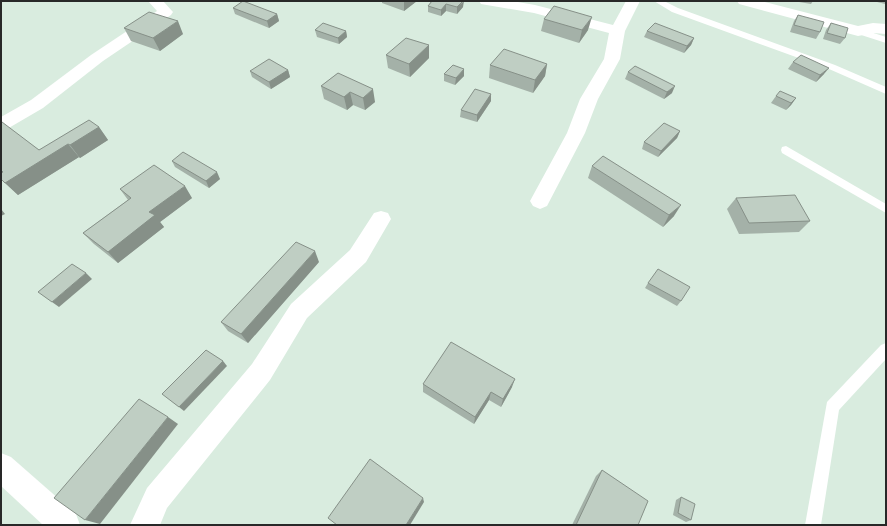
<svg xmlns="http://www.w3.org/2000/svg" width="887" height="526" viewBox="0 0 887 526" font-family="'Space Grotesk',sans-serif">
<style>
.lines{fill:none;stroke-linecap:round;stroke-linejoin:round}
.lane{fill:#fff;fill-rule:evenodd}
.street{fill:#fff;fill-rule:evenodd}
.wall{fill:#a4b1a8}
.shaded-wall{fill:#869088}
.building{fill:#bfcec3;stroke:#869088}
</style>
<rect width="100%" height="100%" fill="#d9ecdf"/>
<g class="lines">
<!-- lane -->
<g class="lane">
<path d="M654,1H664L678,8L835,65L886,87V94L829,69L672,12Z"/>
<path d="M855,29H861L886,37V43L855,33L854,31Z"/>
<path d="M786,146L886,204V213L782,153L781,150L782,147Z"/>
<path d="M886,343V359L839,410L821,525H805L827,402L881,345Z"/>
</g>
<!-- street -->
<g class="street">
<path d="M148,1H163L173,12L171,15L103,61L43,108L7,129L1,131V117L31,100L91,55L157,11Z"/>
<path d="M479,1H512L535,5L613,25L626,1H640L625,31L620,59L598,99L585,133L547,206L540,209L533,206L530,201L567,133L580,99L604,59L609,33L534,13L481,4Z"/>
<path d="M737,1H761L858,26L873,23L886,24V34L873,33L858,36L739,4Z"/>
<path d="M381,211L388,213L391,219L366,262L307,318L270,380L167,508L160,525H130L147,488L252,364L291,304L350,250L374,213Z"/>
<path d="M1,453L11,457L76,514L80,525H43L1,486Z"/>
</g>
</g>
<!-- wall -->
<g class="wall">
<path d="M382,1H417L404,11L382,3Z"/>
<path d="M432,1L463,7L457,14L446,11L441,16L428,12V6Z"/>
<path d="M799,1H813L811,4L799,2Z"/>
<path d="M873,1H886V3L885,4Z"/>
<path d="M233,8L277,14L279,21L269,28L235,14Z"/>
<path d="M798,15L820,32L816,39L790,32L794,21Z"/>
<path d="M544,19L588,30L579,43L541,31Z"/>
<path d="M831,23L845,38L840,44L823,39L826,30Z"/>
<path d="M124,28L183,34L160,51L131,41Z"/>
<path d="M315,30L346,31L347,37L339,44L317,37Z"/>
<path d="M647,31L694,38L691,45L684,53L644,37Z"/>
<path d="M429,45V58L410,77L388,68L386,55Z"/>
<path d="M793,62L824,74L816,82L788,69Z"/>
<path d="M547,64L545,76L533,93L489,78L490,65Z"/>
<path d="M288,70L290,77L271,89L252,77L250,71Z"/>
<path d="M628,72L672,93L664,99L625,79Z"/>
<path d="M338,73L375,102L365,110L353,105L347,110L324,99L321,86Z"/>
<path d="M444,74L464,76L455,85L444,81Z"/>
<path d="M491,94V101L477,122L460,117L461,110Z"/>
<path d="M776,96L796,98L791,105L786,110L771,103Z"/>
<path d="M1,123L39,150L99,127L108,140L80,158L79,157L18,195L1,179V173L2,172H1Z"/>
<path d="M680,131L677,138L658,157L642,149L644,142Z"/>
<path d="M172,161L220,179L209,188L175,167Z"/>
<path d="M592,166L674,216L663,227L588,178Z"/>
<path d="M120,189L192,198L160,222L164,227L118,263L94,244L83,233L128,200Z"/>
<path d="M736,198L810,221L799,232L739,234L727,209Z"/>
<path d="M319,262L248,343L228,331L221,322Z"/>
<path d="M648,283L681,301L677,306L645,288Z"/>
<path d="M423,384L512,387L501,407L489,400L474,424L423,392Z"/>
<path d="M602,470L638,525H572L596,476Z"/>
<path d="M681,497L691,520L686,522L673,515L676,500Z"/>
</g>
<!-- shaded-wall -->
<g class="shaded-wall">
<path d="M404,1H417L404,11Z"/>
<path d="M464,1L463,7L457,14V7Z"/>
<path d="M446,4V11L441,16V10Z"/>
<path d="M277,14L279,21L269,28L267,21Z"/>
<path d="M592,17L588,30L579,43L582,30Z"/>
<path d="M178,21L183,34L160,51L153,38Z"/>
<path d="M346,31L347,37L339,44L338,38Z"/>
<path d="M694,38L691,45L684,53L687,46Z"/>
<path d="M429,45V58L410,77L409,64Z"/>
<path d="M547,64L545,76L533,93L535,80Z"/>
<path d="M829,68L824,74L816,82L820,75Z"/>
<path d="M464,69V76L455,85L456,78Z"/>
<path d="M288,70L290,77L271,89L269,82Z"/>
<path d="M675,86L672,93L664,99L667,92Z"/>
<path d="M373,89L375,102L365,110L363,98Z"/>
<path d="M350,92L353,105L347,110L344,97Z"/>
<path d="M491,94V101L477,122V115Z"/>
<path d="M796,98L791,105L786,110L791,103Z"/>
<path d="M99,127L108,140L80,158L70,145Z"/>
<path d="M680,131L677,138L658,157L661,151Z"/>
<path d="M68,144L79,157L18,195L5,183Z"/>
<path d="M217,172L220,179L209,188L206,181Z"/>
<path d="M185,186L192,198L160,222L164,227L118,263L108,252L149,212Z"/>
<path d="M681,205L674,216L663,227L669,215Z"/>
<path d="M1,209L5,214L1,216Z"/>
<path d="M315,251L319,262L248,343L241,334Z"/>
<path d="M86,273L92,279L59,307L52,302Z"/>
<path d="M223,361L227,366L184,411L179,407Z"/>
<path d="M515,379L512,387L501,407L503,399Z"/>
<path d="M491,392L489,400L474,424L475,417Z"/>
<path d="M168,417L178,424L100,524L85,520Z"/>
<path d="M423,498L424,502L410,525H406Z"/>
</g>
<!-- building -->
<g class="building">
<path d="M243,1L277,14L267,21L233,8Z"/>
<path d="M432,1H463L457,7L446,4L441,10L428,6Z"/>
<path d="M554,6L592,17L582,30L544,19Z"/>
<path d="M149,12L178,21L153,38L124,28Z"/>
<path d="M798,15L824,22L820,32L794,25Z"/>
<path d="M323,23L346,31L338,38L315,30Z"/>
<path d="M655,23L694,38L687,46L647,31Z"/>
<path d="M831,23L848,28L845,38L827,33Z"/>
<path d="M406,38L429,45L409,64L386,55Z"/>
<path d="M504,49L547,64L535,80L490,65Z"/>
<path d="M801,55L829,68L820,75L793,62Z"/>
<path d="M269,59L288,70L269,82L250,71Z"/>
<path d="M453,65L464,69L456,78L444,74Z"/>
<path d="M635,66L675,86L667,92L628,72Z"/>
<path d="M338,73L373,89L363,98L350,92L344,97L321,86Z"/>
<path d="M475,89L491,94L477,115L461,110Z"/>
<path d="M780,91L796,98L791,103L776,96Z"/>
<path d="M89,120L99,127L70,145L68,144L5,183L1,179V173L3,172L1,170V123L2,122L39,150Z"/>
<path d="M664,123L680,131L661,151L644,142Z"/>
<path d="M183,152L217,172L206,181L172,161Z"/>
<path d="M603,156L681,205L669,215L592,166Z"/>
<path d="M154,165L185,186L149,212L155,215L108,252L83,233L131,198L120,189Z"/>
<path d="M795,195L810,221L749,223L736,198Z"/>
<path d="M296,242L315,251L241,334L221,322Z"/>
<path d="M72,264L86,273L52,302L38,292Z"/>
<path d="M658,269L690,287L681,301L648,283Z"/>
<path d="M451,342L515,379L503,399L491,392L475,417L423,384Z"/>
<path d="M206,350L223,361L179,407L162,394Z"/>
<path d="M139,399L168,417L85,520L54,498Z"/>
<path d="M370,459L423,498L406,525H337L328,518Z"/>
<path d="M602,470L648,501L638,525H576Z"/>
<path d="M681,497L695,504L691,520L678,513Z"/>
</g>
<!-- border -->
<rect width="887" height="526" fill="none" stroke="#282828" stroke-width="4"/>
</svg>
